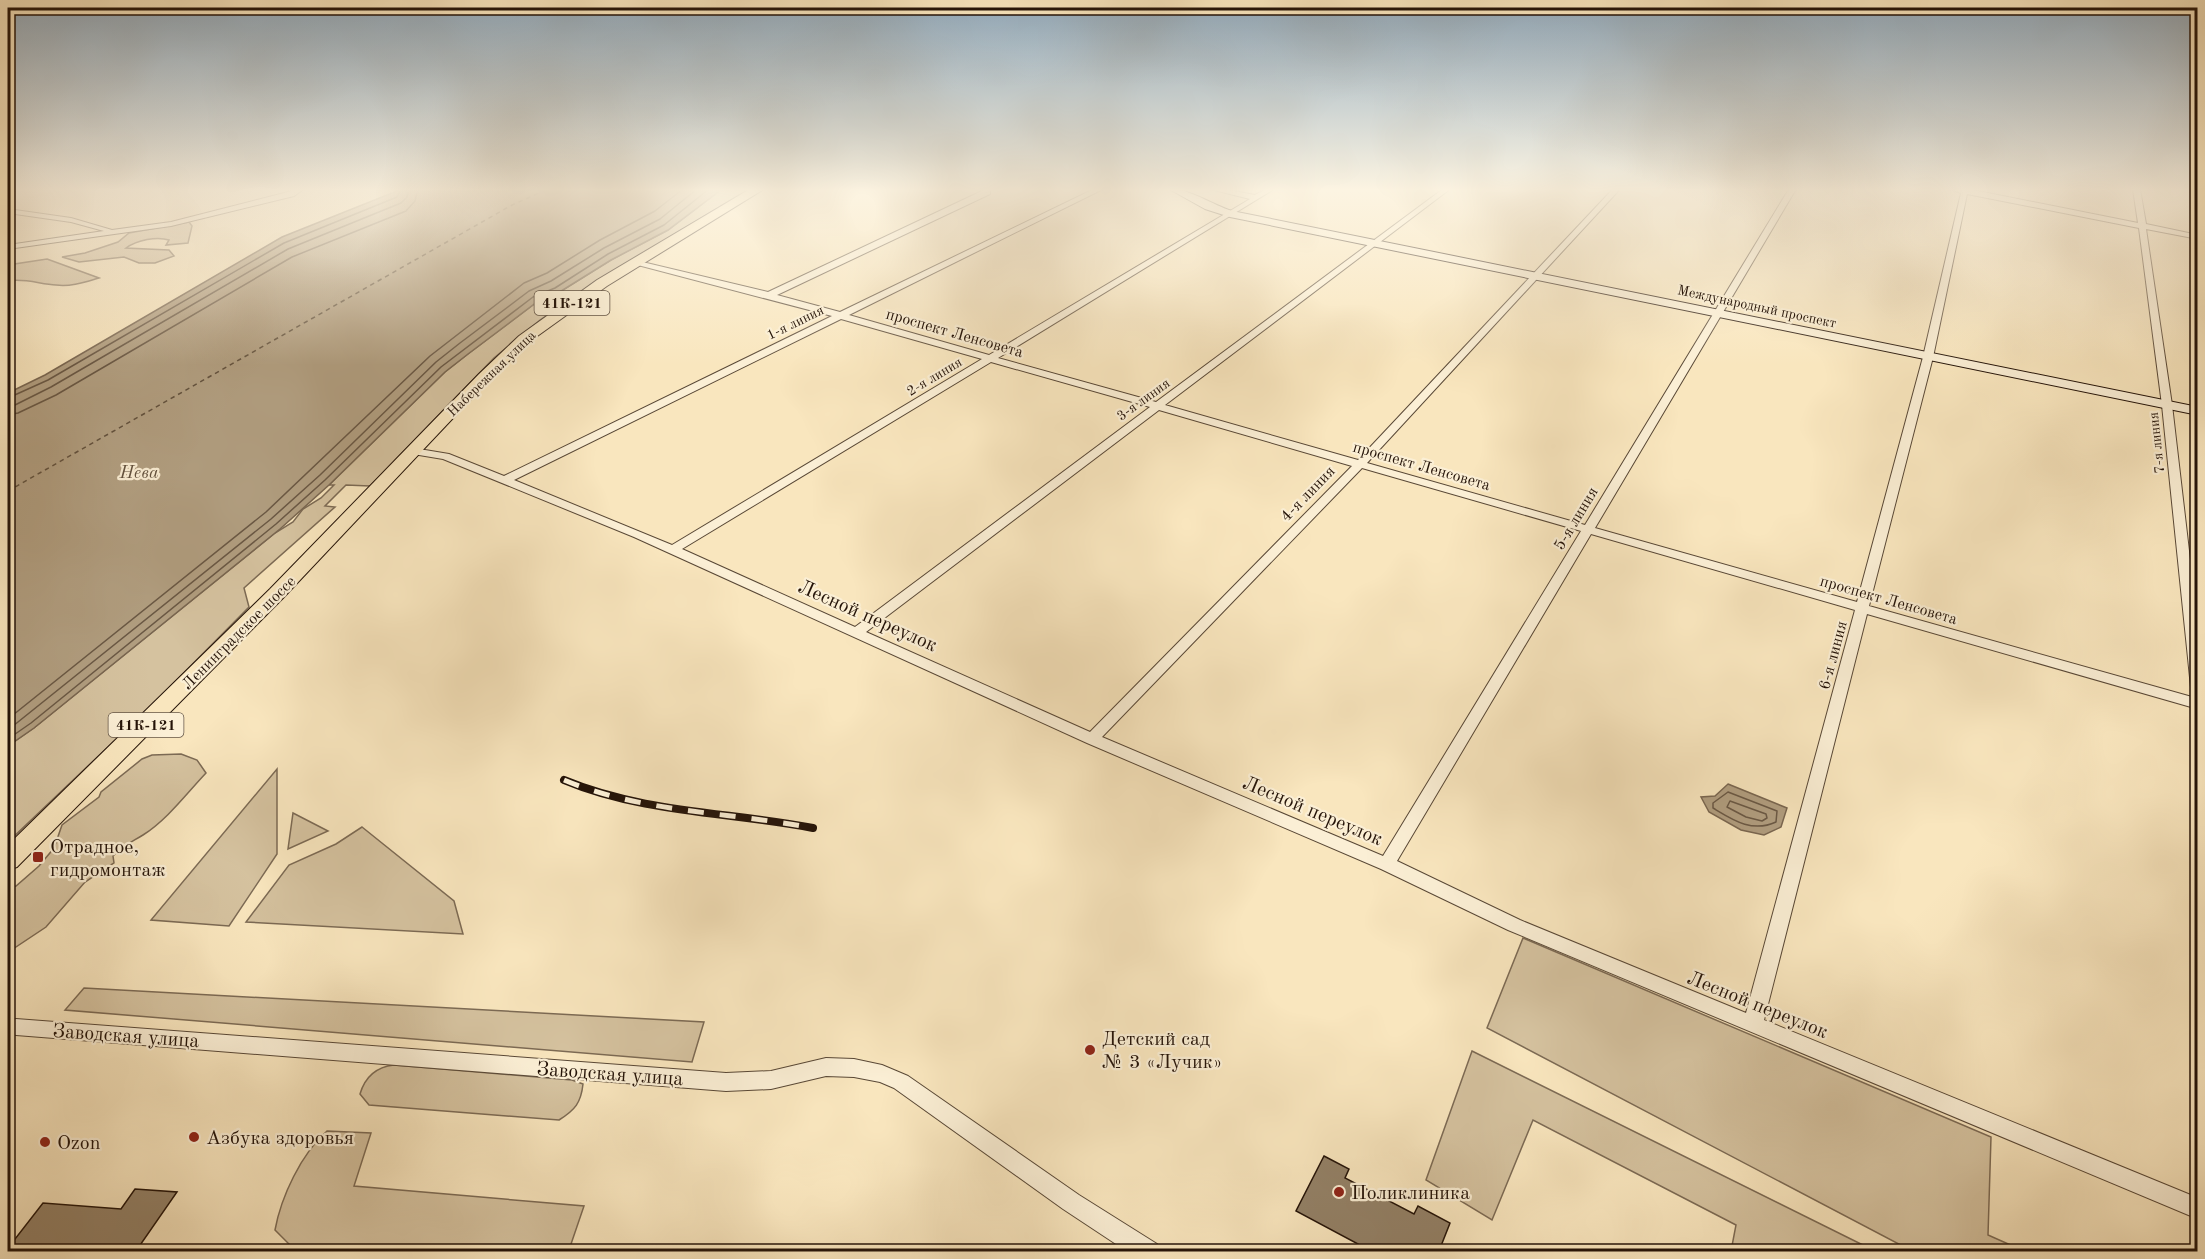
<svg xmlns="http://www.w3.org/2000/svg" width="2205" height="1259" viewBox="0 0 2205 1259" font-family="'Old Standard TT',serif">
<style>
.green{fill:#d5c29f;stroke:#7c6a54;stroke-width:1.5}
.water{fill:#b19e80;stroke:#796650;stroke-width:1.5}
.lines{fill:none;stroke-linecap:round;stroke-linejoin:round}
.shore{stroke:#6a5844;stroke-width:1.5}
.ferry{stroke:#63523e;stroke-width:1.5;stroke-dasharray:4.5 4;stroke-linecap:butt}
.building{fill:#938167;stroke:#241308;stroke-width:1.5}
.street-casing{stroke:#594836;stroke-width:2}
.secondary-casing{stroke:#241308;stroke-width:2}
.primary-casing{stroke:#241308;stroke-width:2}
.street{fill:#fbefd5;fill-rule:evenodd}
.secondary{fill:#fbefd5;fill-rule:evenodd}
.primary{fill:#f9e6be;fill-rule:evenodd}
.rail-casing{stroke:#241308;stroke-width:8}
.rail{stroke:#fbefd5;stroke-width:5;stroke-dasharray:16;stroke-linecap:butt}
.poi-dot{fill:#8f2418;stroke:#fbefd5;stroke-width:2}
.labels{text-anchor:middle;stroke-width:4.5;stroke-linejoin:round;paint-order:stroke}
.far-street-label{font-size:14px;fill:#241308;stroke:#fbefd5}
.shield{fill:#fbefd5;stroke:#645546;stroke-width:1.5}
.shield-label{font-size:15px;font-weight:bold;fill:#241308}
.street-label{font-size:16px;fill:#241308;stroke:#fbefd5}
.water-label{font-size:18px;font-style:italic;fill:#63523e;stroke:#fbefd5}
.near-street-label{font-size:20px;fill:#241308;stroke:#fbefd5}
.near-poi-label{font-size:20px;fill:#241308;stroke:#fbefd5;text-anchor:start}
</style>
<rect width="100%" height="100%" fill="#f9e6be"/>
<filter id="stains"><feTurbulence type="fractalNoise" baseFrequency=".00333" numOctaves="4"/><feColorMatrix values="0 0 0 0 .2 0 0 0 0 .09 0 0 0 0 .02 0 0 0 .5 -.17"/></filter>
<radialGradient id="worn" r=".72"><stop offset=".6" stop-color="#630" stop-opacity="0"/><stop offset="1" stop-color="#630" stop-opacity=".3"/></radialGradient>
<!-- green -->
<g class="green">
<path d="M722,189H749L596,282L540,320L494,358L370,486L346,485L325,506L335,507L244,588L249,607L149,708L8,842V746L34,728L275,533L293,522L303,509L321,498L334,485H329L445,372L468,354L537,302L558,293L611,260L668,230Z"/>
<path d="M189,222L192,226L188,243L166,245L169,240C157,236 137,240 126,248L169,250L174,256L155,263H139L124,257L79,262L62,257L85,253L118,242L129,233Z"/>
<path d="M47,259L99,278C85,282 71,287 56,285C40,284 24,278 8,281V265Z"/>
<path d="M181,754L197,760L206,773C187,793 167,820 143,835C130,843 124,845 113,856L114,863L85,882L46,927L13,949L8,955V888L16,886L39,866L54,848L62,825L99,797L101,792L142,759L152,755Z"/>
<path d="M277,769V854L229,926L151,920Z"/>
<path d="M293,813L328,831L288,849Z"/>
<path d="M362,827L454,901L463,934L246,922L289,865L336,844Z"/>
<path d="M1523,938L1991,1137L1988,1235L2024,1251H1912L1487,1028Z"/>
<path d="M84,988L704,1022L692,1062L65,1010Z"/>
<path d="M1472,1051L1875,1251H1731L1736,1225L1533,1120L1492,1220L1426,1180Z"/>
<path d="M394,1065L572,1080L583,1084C581,1103 575,1110 559,1120L369,1105L360,1094C365,1077 376,1067 394,1065Z"/>
<path d="M327,1131L371,1133L354,1186L584,1206L570,1247H594L592,1252L290,1251L289,1244L275,1230C281,1197 301,1154 327,1131Z"/>
</g>
<!-- water -->
<g class="water">
<path d="M402,189H722L668,230L611,260L558,293L537,302L468,354L445,372L329,485L280,529L34,728L8,746V393L45,375L282,237Z"/>
<path d="M1728,784L1787,808L1781,827L1764,835L1741,830L1709,812L1701,797L1715,796Z"/>
</g>
<g class="lines">
<!-- shore -->
<g class="shore">
<path d="M8,398L48,380L284,243L397,197L401,189"/>
<path d="M8,406L15,405L51,387L288,249L401,203L407,197L409,189"/>
<path d="M8,415L18,413L56,395L292,257L406,211L415,201L418,189"/>
<path d="M8,719L266,512L430,356L524,283L547,273L600,240L655,211L683,189"/>
<path d="M8,730L271,519L320,475L436,362L460,343L529,291L551,281L604,248L660,219L697,189"/>
<path d="M8,739L31,723L276,524L325,480L441,367L533,297L555,288L608,254L664,225L709,189"/>
<path d="M1728,792L1777,811L1776,822C1752,833 1733,820 1713,808V803Z"/>
<path d="M1730,801L1766,814L1767,818L1762,821L1746,817L1727,807Z"/>
</g>
<!-- ferry -->
<path class="ferry" d="M8,491L512,205L548,189"/>
</g>
<!-- building -->
<g class="building">
<path d="M1324,1156L1349,1169L1345,1178L1414,1214L1418,1206L1450,1223L1439,1251H1371L1296,1211Z"/>
<path d="M135,1189L177,1192L136,1251H51L8,1248L43,1203L121,1209Z"/>
</g>
<g class="lines">
<!-- street casing -->
<g class="street-casing">
<g id="street">
<path d="M295,189H304L294,196L171,226L8,249V245L104,231L71,222L8,213V209L71,218L112,230L171,222L288,192Z"/>
<path d="M1094,189H1103L849,315L989,355L1250,199L1210,189H1223L1255,195L1266,189H1274L998,358L1156,402L1443,189H1450L1165,405L1358,460L1613,189H1620L1367,463L1585,525L1789,189H1796L1595,528L1857,602L1923,357L1961,193L1950,189H1968L2138,223L2133,189H2140L2146,224L2198,235V239L2146,229L2172,405L2198,628V709L1867,614L1764,1020L2198,1198V1219L1508,930L1381,869L1087,743L634,537L443,459L413,454L408,451L413,448L449,454L504,476L832,316L634,264V260L768,292L984,190H990V194L777,295L840,312ZM1967,194L2139,228L2162,405L2192,697L1869,606L1933,357ZM841,319L982,359L672,545L514,480ZM991,362L1150,407L855,627L682,549ZM1159,410L1352,466L1090,732L866,632ZM1362,468L1581,531L1383,856L1102,737ZM1591,534L1855,610L1746,1013L1520,920L1397,861Z"/>
<path d="M16,1019L726,1073L771,1071L826,1058L854,1059L882,1065L908,1076L1079,1195L1157,1244L1160,1252H1128L1063,1209L894,1088L880,1082L854,1077L826,1076L771,1089L726,1091L16,1035L9,1033L8,1025L9,1021Z"/>
</g>
</g>
<!-- secondary casing -->
<g class="secondary-casing">
<path id="secondary" d="M1169,189C1188,188 1213,205 1232,211L2198,407V415L1230,217L1205,209Z"/>
</g>
<!-- primary casing -->
<g class="primary-casing">
<path id="primary" d="M750,189H764L607,286L529,342L489,380L284,597L17,867L8,870V845L270,589L479,374L519,336L597,280Z"/>
</g>
<!-- street -->
<use href="#street" class="street"/>
<!-- secondary -->
<use href="#secondary" class="secondary"/>
<!-- primary -->
<use href="#primary" class="primary"/>
<!-- rail casing -->
<g class="rail-casing">
<path id="rail" d="M564,780C643,813 730,812 813,828"/>
</g>
<!-- rail -->
<use href="#rail" class="rail"/>
</g>
<!-- sky -->
<linearGradient id="sky" x2="0" y2="1"><stop stop-color="#92abbe"/><stop offset="0.52" stop-color="#fcf4e2"/><stop offset="1" stop-color="#fcf4e2" stop-opacity="0"/></linearGradient>
<rect width="2205" height="365" fill="url(#sky)"/>
<!-- markers -->
<g class="poi-dot">
<rect x="32" y="851" width="12" height="12" rx="3"/>
<circle cx="1090" cy="1050" r="6"/>
<circle cx="194" cy="1137" r="6"/>
<circle cx="45" cy="1142" r="6"/>
<circle cx="1339" cy="1192" r="6"/>
</g>
<g class="labels">
<!-- far-street labels -->
<g class="far-street-label">
<text transform="translate(1757 306) rotate(12)" y="5">Международный проспект</text>
<text transform="translate(795 322) rotate(-26)" y="5">1-я линия</text>
<text transform="translate(491 373) rotate(-44)" y="5">Набережная улица</text>
<text transform="translate(934 376) rotate(-31)" y="5">2-я линия</text>
<text transform="translate(1143 399) rotate(-36)" y="5">3-я линия</text>
<text transform="translate(2156 443) rotate(-96)" y="5">7-я линия</text>
</g>
<!-- shield labels -->
<g class="shield">
<rect x="534.5" y="291" width="75" height="24" rx="4.5"/>
<rect x="108.5" y="713" width="75" height="24" rx="4.5"/>
</g>
<g class="shield-label">
<text x="572" y="308">41К-121</text>
<text x="146" y="730">41К-121</text>
</g>
<!-- street labels -->
<g class="street-label">
<text transform="translate(955 332) rotate(16)" y="6">проспект Ленсовета</text>
<text transform="translate(1422 465) rotate(16)" y="6">проспект Ленсовета</text>
<text transform="translate(1307 493) rotate(-46)" y="6">4-я линия</text>
<text transform="translate(1575 518) rotate(-59)" y="6">5-я линия</text>
<text transform="translate(1889 599) rotate(16)" y="6">проспект Ленсовета</text>
<text transform="translate(238 632) rotate(-45)" y="6">Ленинградское шоссе</text>
<text transform="translate(1832 655) rotate(-75)" y="6">6-я линия</text>
</g>
<!-- water labels -->
<g class="water-label">
<text x="139" y="478">Нева</text>
</g>
<!-- near-street labels -->
<g class="near-street-label">
<text transform="translate(868 615) rotate(24)" y="7">Лесной переулок</text>
<text transform="translate(1313 810) rotate(23)" y="7">Лесной переулок</text>
<text transform="translate(1758 1004) rotate(22)" y="7">Лесной переулок</text>
<text transform="translate(126 1035) rotate(4)" y="7">Заводская улица</text>
<text transform="translate(610 1073) rotate(4)" y="7">Заводская улица</text>
</g>
<!-- near-poi labels -->
<g class="near-poi-label">
<text x="50" y="853">Отрадное,<tspan x="50" dy="23">гидромонтаж</tspan></text>
<text x="1102" y="1045">Детский сад<tspan x="1102" dy="23">№ 3 «Лучик»</tspan></text>
<text x="206" y="1144">Азбука здоровья</text>
<text x="57" y="1149">Ozon</text>
<text x="1351" y="1199">Поликлиника</text>
</g>
</g>
<!-- margin -->
<rect width="2205" height="1259" fill="none" stroke="#f9e6be" stroke-width="30"/>
<rect x="9" y="9" width="2187" height="1241" fill="none" stroke="#241308" stroke-width="3"/>
<rect x="15" y="15" width="2175" height="1229" fill="none" stroke="#241308" stroke-width="1.5"/>
<rect width="100%" height="100%" filter="url(#stains)"/>
<rect width="100%" height="100%" fill="url(#worn)"/>
</svg>
